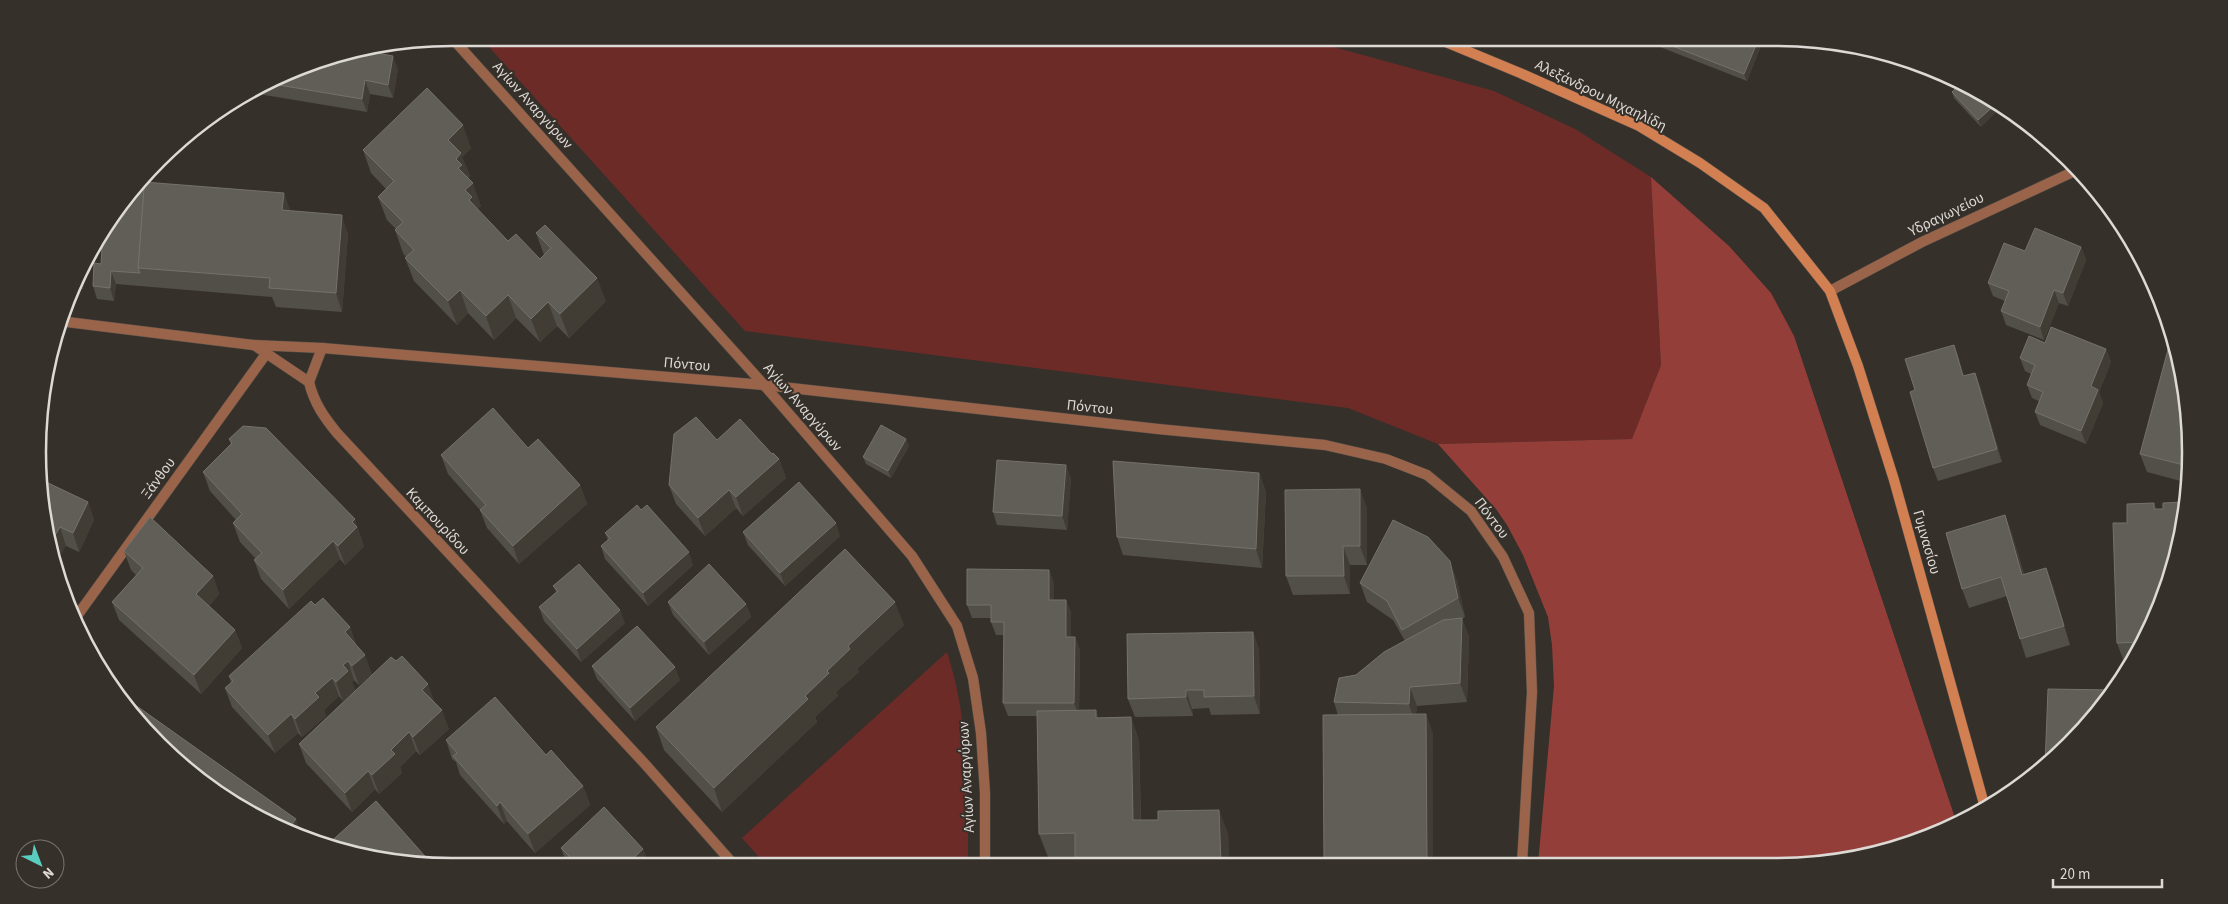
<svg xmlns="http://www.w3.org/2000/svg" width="2228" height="904" viewBox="0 0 2228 904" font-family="'Source Sans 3',sans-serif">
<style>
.green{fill:#6d2b28}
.forest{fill:#943e3a}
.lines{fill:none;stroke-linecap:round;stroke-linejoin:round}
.street-casing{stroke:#544e49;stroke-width:11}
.secondary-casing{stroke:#544e49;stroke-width:11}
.street{stroke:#996449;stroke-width:10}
.secondary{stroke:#d27f52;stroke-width:10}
.wall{fill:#524f48}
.shaded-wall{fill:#413d35}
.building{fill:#615e57;stroke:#75716b}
.labels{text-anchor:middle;stroke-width:4;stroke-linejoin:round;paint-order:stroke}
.street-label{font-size:15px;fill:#ddd9d5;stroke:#36302a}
.rim{fill:none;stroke:#ddd9d5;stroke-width:2.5}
</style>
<rect width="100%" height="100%" fill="#36302a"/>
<!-- green -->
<g class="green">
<path d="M481,38H1301L1494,91L1575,129L1651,177L1661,365L1632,439L1438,444L1348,408L745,331Z"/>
<path d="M947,652C970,724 968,791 968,865L767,866L742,838Z"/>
</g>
<!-- forest -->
<path class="forest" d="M1651,177L1729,246L1771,293L1794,336L1956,821L1935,835L1830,863L1538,864L1554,686L1552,645L1548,617L1523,555L1507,525L1496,509L1438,444L1632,439L1661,365Z"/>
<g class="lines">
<!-- street casing -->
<g class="street-casing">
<g id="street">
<path d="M452,38L764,385L912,556L957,626L973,678L981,733L985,793V865"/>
<path d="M1830,291L1922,242L2077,170"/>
<path d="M59,321L253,345L322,348L764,385L1158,429L1325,445L1386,459L1427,475L1471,511L1503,557L1529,613L1532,692L1522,864"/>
<path d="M254,345L309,382C314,403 324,417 337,433L645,764L735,866"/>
<path d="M309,382L322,348"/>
<path d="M74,620L266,354"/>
</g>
</g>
<!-- secondary casing -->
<g class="secondary-casing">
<path id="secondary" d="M1427,38L1443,41L1520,73L1639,126L1700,163L1764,208L1830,291L1858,366L1894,480L1984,804"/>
</g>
<!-- street -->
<use href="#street" class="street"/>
<!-- secondary -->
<use href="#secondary" class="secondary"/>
</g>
<!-- wall -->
<g class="wall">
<path d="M1637,38H1764L1747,81Z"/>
<path d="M378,50V53L398,69L393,98L370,94L367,112L247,92L318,60Z"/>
<path d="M1952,92L1983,93L1981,127L1954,98Z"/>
<path d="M471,148L462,157L470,176L468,178L481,206L477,209L508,241L540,259L544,255L536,233L606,301L569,338L557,326L540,342L516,318L494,340L468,313L457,325L414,281L405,258L406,257L403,253L395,230L396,229L387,220L378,197L386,189L371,173L363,150Z"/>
<path d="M290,211L348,234L342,312L276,307L272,297L116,284L114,301L97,299L93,286L101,264Z"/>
<path d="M2081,247L2086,260L2068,306L2059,303L2044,340L2006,325L2001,311L2005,301L1993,296L1988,283L2025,251Z"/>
<path d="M2143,261L2148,268L2149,273H2148Z"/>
<path d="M85,262L83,289L73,288Z"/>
<path d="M2045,343L2106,349L2111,362L2099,392L2103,403L2086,444L2040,425L2035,412L2039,401L2032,398L2027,385L2031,374L2025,371L2020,358Z"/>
<path d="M1954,345L1964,376L1975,373L1980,386L2002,462L1938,481L1933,468L1915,390Z"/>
<path d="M2190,425L2188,483L2147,472L2140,454Z"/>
<path d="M229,439L362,538L361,539L364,546L345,565L340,559L289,609L261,579L254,560L256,559L240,542L233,523L236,520L210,491L203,472L231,444Z"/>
<path d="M906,439L909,446L891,478L866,464L863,457Z"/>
<path d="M717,440L772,454L779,459L786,478L743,516L736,508L705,536L676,504L669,485Z"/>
<path d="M528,448L580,485L587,504L519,564L487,528L480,510L448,474L441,455Z"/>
<path d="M1259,473L1266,492L1262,568L1123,555L1117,537Z"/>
<path d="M1071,478L1067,530L997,525L993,512Z"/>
<path d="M88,502L94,520L79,552L66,546L46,533Z"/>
<path d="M2154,503L2156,509L2169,585L2131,662H2124L2117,643L2127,523Z"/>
<path d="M1367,508V565H1350V594L1293,595L1286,576Z"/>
<path d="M2005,515L2012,534L2024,574L2046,568L2053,586L2070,645L2026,658L2020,639L2007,596L1969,608L1962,589Z"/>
<path d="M743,532L840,536L785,586L748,545Z"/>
<path d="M605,533L693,565L648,606L605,559L601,546L608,540Z"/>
<path d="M124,551L213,576L219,594L209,606L235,630L242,648L201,694L119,620L112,602L136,575L131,570Z"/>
<path d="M1049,570L1054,584V600H1066L1071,613V637H1075L1080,650L1079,710L1099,718L1131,717L1139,741L1141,820L1228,833L1229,864L1075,865V857H1048L1039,834L1037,716H1008L1003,703L1004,635H996L991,622V618H972L967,605Z"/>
<path d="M1457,580L1465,617L1462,619L1469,637L1467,702L1417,706L1416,714L1433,733V864H1324L1338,715L1334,702L1356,675L1405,641L1393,620L1367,602L1360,583Z"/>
<path d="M553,586L625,623L581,662L544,621L539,607L556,592Z"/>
<path d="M668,602L746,604L751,617L709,655L673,615Z"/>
<path d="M315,605L350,627L356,645L372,674L359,685L354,680L352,682L355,690L343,701L339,696L324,710L326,716L302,737L298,733L275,753L232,707L225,688L231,683L229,676Z"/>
<path d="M904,625L857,669L859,672L836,692L838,696L815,717L817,722L722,812L664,750L656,727Z"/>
<path d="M1253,632L1259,650L1260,714L1211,715L1209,708L1192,709L1193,716L1135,717L1128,699Z"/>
<path d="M592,666L680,680L635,721L597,679Z"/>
<path d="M435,703L449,729L420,755L416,751L400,767L402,773L379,794L375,789L352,812L306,763L299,744Z"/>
<path d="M446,740L546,755L583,786L590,805L535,853L507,821L504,824L460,775L456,762L452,759Z"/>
<path d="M561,848L643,849L648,862L568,863L566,861Z"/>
</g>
<!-- shaded-wall -->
<g class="shaded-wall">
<path d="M1759,38H1764L1747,81L1744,74Z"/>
<path d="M378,50L376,65L371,52V51Z"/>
<path d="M393,56L398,69L393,98L388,85Z"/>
<path d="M365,80L370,94L367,112L362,99Z"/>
<path d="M1997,103L2002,107L1981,127L1978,120Z"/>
<path d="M463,125L471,148L462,157L470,176L467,179L473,183L481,206L476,210L478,224L448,140Z"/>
<path d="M284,193L291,212L282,210Z"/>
<path d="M342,215L348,234L342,312L336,293Z"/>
<path d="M2081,247L2086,260L2068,306L2063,293Z"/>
<path d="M85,262L83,289L78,277Z"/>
<path d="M111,271L116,284L114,301L110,288Z"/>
<path d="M597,278L606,301L569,338L560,314Z"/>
<path d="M460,290L468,313L457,325L448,301Z"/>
<path d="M2054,290L2059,303L2044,340L2040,327Z"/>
<path d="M508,295L516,318L494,340L486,316Z"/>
<path d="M548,302L557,326L540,342L531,319Z"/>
<path d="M1954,345L1959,358L1968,389L1963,376Z"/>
<path d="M2106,349L2111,362L2099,392L2103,403L2086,444L2081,431L2091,386Z"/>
<path d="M1975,373L1980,386L2002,462L1997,449Z"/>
<path d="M906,439L909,446L891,478L888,471Z"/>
<path d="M779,459L786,478L743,516L736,497Z"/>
<path d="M1066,465L1071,478L1067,530L1062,516Z"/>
<path d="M1259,473L1266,492L1262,568L1256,549Z"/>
<path d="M580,485L587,504L519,564L513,546Z"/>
<path d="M1360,489L1367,508V565L1360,546Z"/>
<path d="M729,490L736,508L705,536L698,518Z"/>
<path d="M88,502L94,520L79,552L73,533Z"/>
<path d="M2183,502L2186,510L2184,520Z"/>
<path d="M2005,515L2012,534L2029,594L2022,575Z"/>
<path d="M355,519L364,546L345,565L338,546L352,522Z"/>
<path d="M836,523L840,536L785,586L780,573Z"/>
<path d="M60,527L66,546L55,565L49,545Z"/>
<path d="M333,541L340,559L289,609L283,590Z"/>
<path d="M1343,546L1350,565V594L1344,576Z"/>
<path d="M689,552L693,565L648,606L643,593Z"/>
<path d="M1450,561L1457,580L1465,617L1458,598Z"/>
<path d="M2046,568L2053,586L2070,645L2064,626Z"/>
<path d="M1049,570L1054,584V613L1049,600Z"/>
<path d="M213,576L219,594L202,613L196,594Z"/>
<path d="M1066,600L1071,613V650L1066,637Z"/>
<path d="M895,602L904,625L857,669L859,672L836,692L838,696L815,717L817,722L722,812L714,788L805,696L848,646Z"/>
<path d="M746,604L751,617L709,655L704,642Z"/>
<path d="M620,610L625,623L581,662L577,649Z"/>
<path d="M1462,618L1469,637L1467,702L1460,683Z"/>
<path d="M350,627L356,646L345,632Z"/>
<path d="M235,630L242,648L201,694L194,675Z"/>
<path d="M1253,632L1259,650L1260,714L1254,696Z"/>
<path d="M1075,637L1080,650L1079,717L1074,703Z"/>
<path d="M365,655L372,674L359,685L352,666Z"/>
<path d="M348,661L354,680L352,682L355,690L343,701L336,682L343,665Z"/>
<path d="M675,667L680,680L635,721L630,708Z"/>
<path d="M332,678L339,696L324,710L326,716L302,737L295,719L315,693Z"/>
<path d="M428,684L435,703L422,690Z"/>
<path d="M1410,687L1417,706L1415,723L1409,704Z"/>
<path d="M1186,690L1192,709L1193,716L1186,697Z"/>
<path d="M442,710L449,729L420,755L413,737Z"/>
<path d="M1096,710L1104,733L1096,718Z"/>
<path d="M291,714L298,733L275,753L268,735Z"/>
<path d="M1426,714L1433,733V864H1427Z"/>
<path d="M1131,717L1139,741L1141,844L1133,820Z"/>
<path d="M409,732L416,751L400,767L402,773L379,794L372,775L391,750Z"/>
<path d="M368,771L375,789L352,812L345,793Z"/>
<path d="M583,786L590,805L535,853L528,834Z"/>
<path d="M500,802L507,821L504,824L497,806Z"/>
<path d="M1219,810L1228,833L1229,864H1221Z"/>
<path d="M296,819L302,835L289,828Z"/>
<path d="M643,849L648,862L644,866H625Z"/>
</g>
<!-- building -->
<g class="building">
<path d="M1652,38H1759L1744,74Z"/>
<path d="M371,51V52L393,56L388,85L365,80L362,99L267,83L318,60Z"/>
<path d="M1961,83L1983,93L1997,103L1978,120L1952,92Z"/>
<path d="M427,88L463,125L448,140L461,153L456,159L462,165L458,168L473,183L465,190L472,197L469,200L508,241L516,234L540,259L551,248L536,233L545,225L597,278L560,314L548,302L531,319L508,295L486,316L460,290L448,301L405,258L414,250L395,230L403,222L378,197L394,181L363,150Z"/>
<path d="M144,182L284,193L282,210L342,215L336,293L269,288L270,278L138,268Z"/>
<path d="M140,187L144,188L138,268L140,273L111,271L110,288L93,286L94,263L101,264L103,232Z"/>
<path d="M2035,228L2081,247L2063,293L2054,290L2040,327L2001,311L2009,291L1988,283L2004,243L2025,251Z"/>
<path d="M2051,327L2106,349L2091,386L2098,390L2081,431L2035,412L2043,392L2027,385L2035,365L2020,358L2029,336L2045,343Z"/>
<path d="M2170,342L2176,343V344L2190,425L2188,466L2140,454Z"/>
<path d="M1954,345L1963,376L1975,373L1997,449L1933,468L1910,392L1915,390L1905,359Z"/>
<path d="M493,408L528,448L538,439L580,485L513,546L480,510L486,505L441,455Z"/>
<path d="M696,417L717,440L740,419L772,454L773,453L779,459L736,497L729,490L698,518L669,485L674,434Z"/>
<path d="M881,425L906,439L888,471L863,457Z"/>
<path d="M243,426L266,428L355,519L352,522L357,527L338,546L333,541L283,590L254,560L262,553L233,523L242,514L203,472L232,443L229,439Z"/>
<path d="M997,460L1066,465L1062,516L993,512Z"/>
<path d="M1113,461L1259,473L1256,549L1117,537Z"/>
<path d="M44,481L88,502L73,533L60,527L49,545L46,533Z"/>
<path d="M799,482L836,523L780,573L743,532Z"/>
<path d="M1360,489V546H1343L1344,576H1286L1285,490Z"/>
<path d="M2183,502L2184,520L2169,585L2140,642L2117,643L2113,523H2127V504L2154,503V509H2163V503Z"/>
<path d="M637,505L641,510L647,505L689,552L643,593L601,546L610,538L605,533Z"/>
<path d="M2005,515L2022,575L2046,568L2064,626L2020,639L2001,577L1962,589L1946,533Z"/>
<path d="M150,517L213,576L196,594L235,630L194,675L112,602L143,568L124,551Z"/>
<path d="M1393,520L1428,537L1450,561L1458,598L1402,630L1387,601L1360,583Z"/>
<path d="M845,549L895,602L848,646L850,649L827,671L829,673L805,696L808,699L714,788L656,727Z"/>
<path d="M579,564L620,610L577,649L539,607L558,591L553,586Z"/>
<path d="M709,564L746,604L704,642L668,602Z"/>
<path d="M967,569L1049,570V600H1066V637H1075L1074,703H1003L1004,622H991V605H967Z"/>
<path d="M323,598L350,627L345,632L365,655L352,666L348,661L343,665L348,671L336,682L332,678L315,693L319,697L295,719L291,714L268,735L225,688L233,681L229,676L311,601L315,605Z"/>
<path d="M1462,618L1460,683L1410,687L1409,704L1334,702L1339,678L1356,675L1384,652L1443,620Z"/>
<path d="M637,626L675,667L630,708L592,666Z"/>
<path d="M1253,632L1254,696L1204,697V690H1186V697L1128,699L1127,634Z"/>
<path d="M402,656L428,684L422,690L442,710L413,737L409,732L391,750L395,754L372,775L368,771L345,793L299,744L391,657L396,661Z"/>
<path d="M2048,689L2113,690L2049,764L2045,766Z"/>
<path d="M117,692L296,819L289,828L199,781Z"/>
<path d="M495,697L546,755L551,750L583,786L528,834L500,802L497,806L453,756L457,753L446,740Z"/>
<path d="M1096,710V718L1131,717L1133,820H1158V811L1219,810L1221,864L1075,865V833L1039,834L1037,711Z"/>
<path d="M1426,714L1427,864H1324L1323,715Z"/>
<path d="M376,801L431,863L436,858L443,865L326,846Z"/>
<path d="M604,807L643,849L625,866H565L572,859L561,848Z"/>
</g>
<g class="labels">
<!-- street labels -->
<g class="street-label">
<text transform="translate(1601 95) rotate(26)" y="5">Aλεξάνδρου Mιχαηλίδη</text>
<text transform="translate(533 105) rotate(48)" y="5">Αγίων Αναργύρων</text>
<text transform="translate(1946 214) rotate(-26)" y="5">Υδραγωγείου</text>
<text transform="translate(687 364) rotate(5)" y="5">Πόντου</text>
<text transform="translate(803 407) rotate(49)" y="5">Αγίων Αναργύρων</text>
<text transform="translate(1090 407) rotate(6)" y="5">Πόντου</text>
<text transform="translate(158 478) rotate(-54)" y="5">Ξάνθου</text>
<text transform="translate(1492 518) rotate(53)" y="5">Πόντου</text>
<text transform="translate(438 521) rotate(47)" y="5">Καμπουρίδου</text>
<text transform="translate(1927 542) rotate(74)" y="5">Γυμνασίου</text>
<text transform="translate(966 777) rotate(-93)" y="5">Αγίων Αναργύρων</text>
</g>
</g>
<!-- crop -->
<path d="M0 0H2228V904H0ZM452 46H1776A406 406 0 0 1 2182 452V452A406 406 0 0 1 1776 858H452A406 406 0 0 1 46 452V452A406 406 0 0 1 452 46Z" fill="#36302a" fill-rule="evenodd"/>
<path class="rim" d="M452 46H1776A406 406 0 0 1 2182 452V452A406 406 0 0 1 1776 858H452A406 406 0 0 1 46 452V452A406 406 0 0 1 452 46Z"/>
<!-- north arrow -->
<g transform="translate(40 864) rotate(138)"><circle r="24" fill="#36302a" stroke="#79746e"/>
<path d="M0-4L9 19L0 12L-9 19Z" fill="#59cebf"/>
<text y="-8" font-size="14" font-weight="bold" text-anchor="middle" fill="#ddd9d5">N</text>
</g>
<!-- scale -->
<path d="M2053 879v8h109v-8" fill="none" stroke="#ddd9d5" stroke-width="2.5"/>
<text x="2060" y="879" font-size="15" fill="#ddd9d5" stroke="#36302a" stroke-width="4" paint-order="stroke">20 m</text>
</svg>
